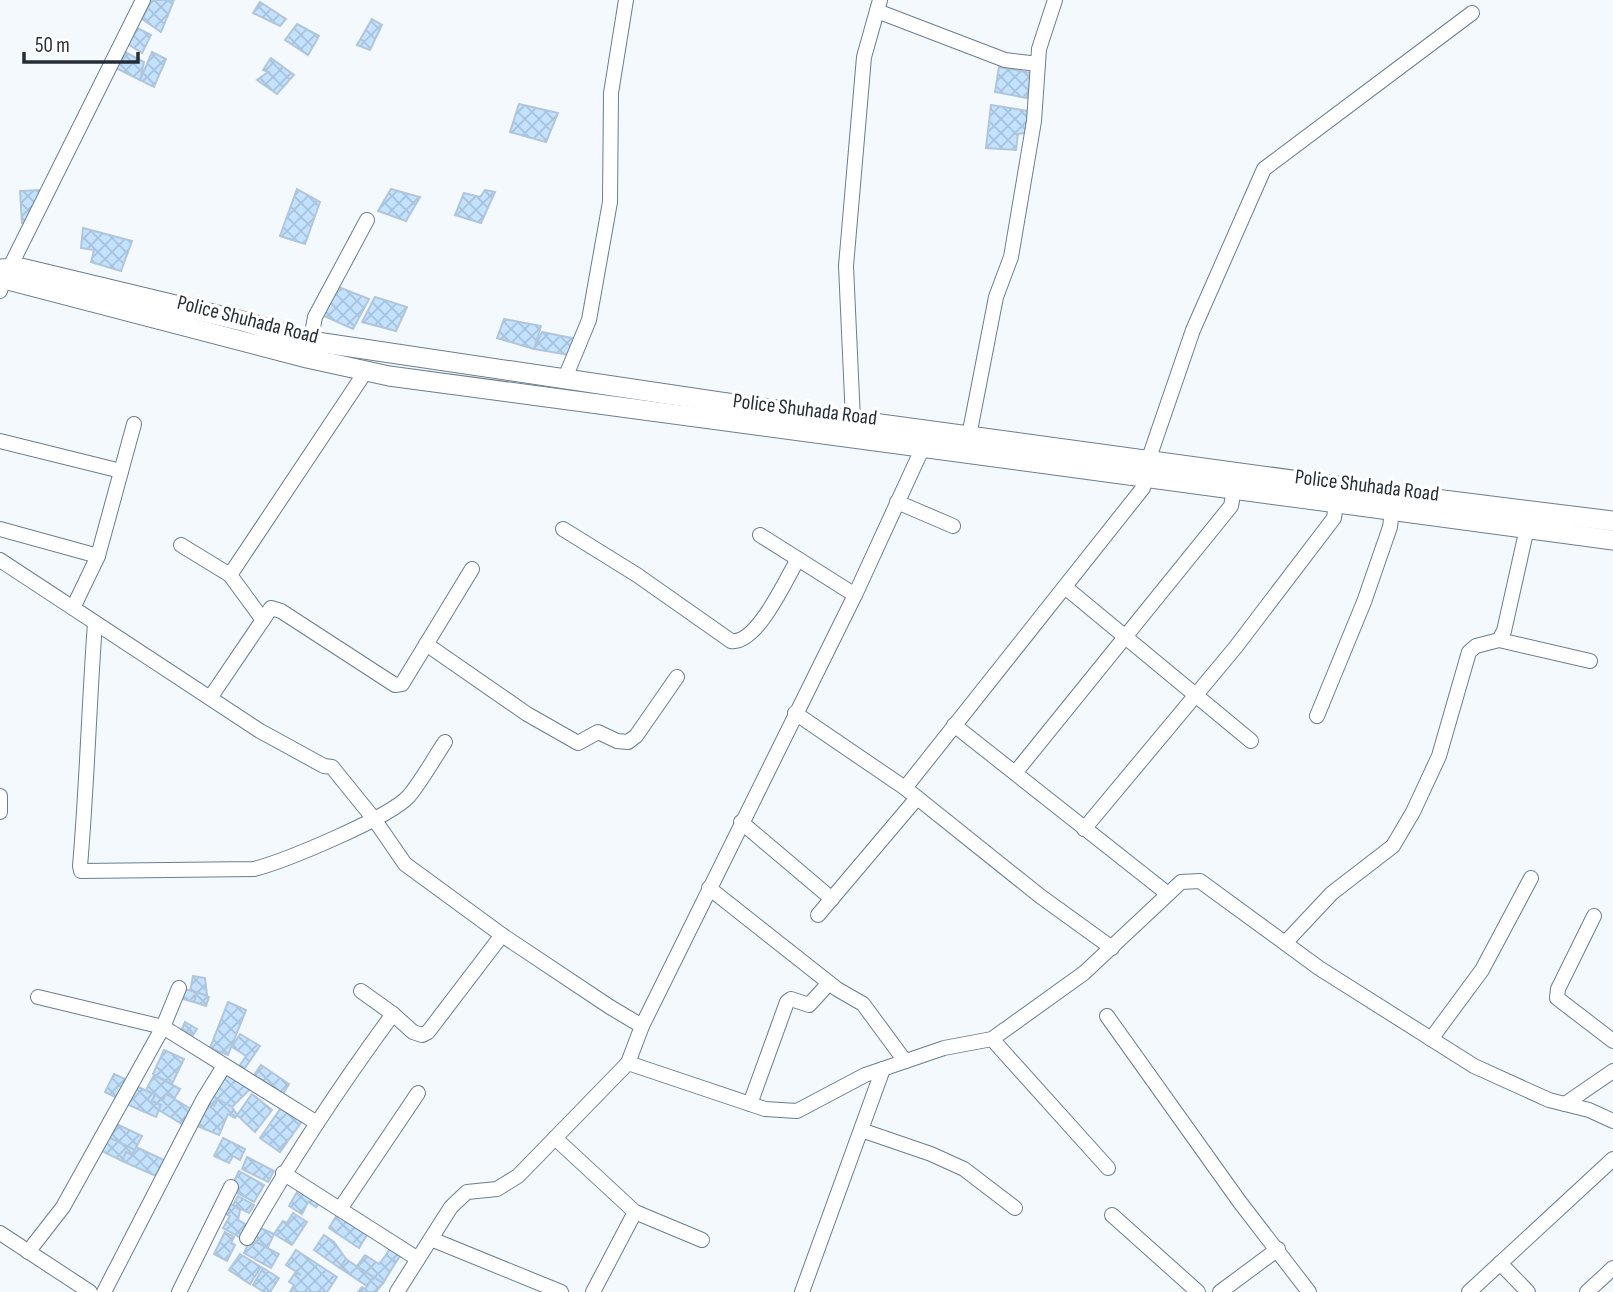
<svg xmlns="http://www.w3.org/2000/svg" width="1613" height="1292" viewBox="0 0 1613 1292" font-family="'Sofia Sans Condensed',sans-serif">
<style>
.building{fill:url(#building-cross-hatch);stroke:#b0c6db;stroke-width:2}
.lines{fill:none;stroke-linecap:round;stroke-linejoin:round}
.minor-casing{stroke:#697e91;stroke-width:16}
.major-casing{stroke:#697e91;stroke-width:21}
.minor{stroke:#fff;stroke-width:14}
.major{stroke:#fff;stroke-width:19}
.labels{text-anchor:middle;stroke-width:7;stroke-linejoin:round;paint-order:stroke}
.street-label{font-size:21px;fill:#252e36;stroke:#fff}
</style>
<defs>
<pattern id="building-cross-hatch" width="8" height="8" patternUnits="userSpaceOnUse" patternTransform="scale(1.75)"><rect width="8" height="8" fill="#c3e2ff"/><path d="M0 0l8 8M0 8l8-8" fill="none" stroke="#a7c2db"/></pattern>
</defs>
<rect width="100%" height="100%" fill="#f4f9fd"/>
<!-- building -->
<g class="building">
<path d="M152,0H174L161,32L142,19Z"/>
<path d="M260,2L286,19L280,26L253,13Z"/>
<path d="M372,19L382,25L370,50L357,45Z"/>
<path d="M297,24L319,36L308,55L285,40Z"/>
<path d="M137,28L151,35L142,53L128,44Z"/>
<path d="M125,52L144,62L140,80L116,68Z"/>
<path d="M152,52L166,59L154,87L140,80Z"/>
<path d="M271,58L294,75L277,94L257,80L268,72L263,70Z"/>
<path d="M999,67L1031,73L1027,98L995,92Z"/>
<path d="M519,104L558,113L546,142L510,132Z"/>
<path d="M991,105L1028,111L1025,133L1018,134L1016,150L986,148Z"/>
<path d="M297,189L320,202L305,244L280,236Z"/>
<path d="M391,189L420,197L406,221L378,211Z"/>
<path d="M43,190L26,226L22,223L20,191Z"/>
<path d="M485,190L495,192L481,223L455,215L464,193L480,197Z"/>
<path d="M83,228L132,241L121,271L91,262L94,250L81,248Z"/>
<path d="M336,286L369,299L353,329L322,315Z"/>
<path d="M375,297L407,307L396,331L362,322Z"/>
<path d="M504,319L541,326L534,349L497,338Z"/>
<path d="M542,332L577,339L569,355L534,349Z"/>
<path d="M193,976L205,978L207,995L190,992Z"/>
<path d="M179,988L197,992L194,1002L176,997Z"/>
<path d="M197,992L209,997L206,1006L194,1002Z"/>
<path d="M228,1002L246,1010L228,1055L210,1048Z"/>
<path d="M185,1022L197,1029L193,1035L182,1029Z"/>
<path d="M240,1034L260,1046L245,1068L240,1065L246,1056L232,1047Z"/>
<path d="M164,1050L184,1059L172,1084L153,1074Z"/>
<path d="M261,1065L289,1084L283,1094L254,1075Z"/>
<path d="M226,1071L253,1086L232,1107L218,1099L214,1106L208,1103Z"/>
<path d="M114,1074L129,1081L121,1100L105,1092Z"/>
<path d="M154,1075L180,1089L174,1099L166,1094L163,1100L146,1090Z"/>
<path d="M132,1084L155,1095L152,1101L161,1105L156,1117L122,1102Z"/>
<path d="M166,1094L191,1109L182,1124L159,1110L161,1105L152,1101L155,1095L163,1100Z"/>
<path d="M252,1094L272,1110L255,1132L237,1115Z"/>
<path d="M218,1099L232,1107L237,1115L235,1118L228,1114L219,1135L195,1125L208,1103L214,1106Z"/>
<path d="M285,1102L302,1121L280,1152L260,1138Z"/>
<path d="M112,1122L142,1136L135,1150L106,1136Z"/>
<path d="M106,1136L135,1150L132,1155L126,1152L122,1161L100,1150Z"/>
<path d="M223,1138L245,1149L240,1160L233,1156L229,1163L214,1156Z"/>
<path d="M136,1147L164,1160L156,1176L122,1161L126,1152L132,1155Z"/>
<path d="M247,1157L274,1171L268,1182L242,1169Z"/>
<path d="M239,1171L264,1185L254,1202L230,1189Z"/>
<path d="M301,1185L322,1196L316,1207L308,1202L302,1214L289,1206Z"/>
<path d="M238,1196L254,1205L249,1213L233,1205Z"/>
<path d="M226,1201L240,1210L238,1220L249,1226L241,1238L223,1228L230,1216L220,1211Z"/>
<path d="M293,1213L307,1222L292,1245L274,1234L283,1221L287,1223Z"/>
<path d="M337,1215L371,1228L359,1248L329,1228Z"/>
<path d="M256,1226L274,1234L268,1247L250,1239Z"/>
<path d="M225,1232L234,1237L231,1243L235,1245L227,1261L214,1254Z"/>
<path d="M324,1235L334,1242L346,1259L340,1268L314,1250Z"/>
<path d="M250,1239L279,1254L271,1268L244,1253Z"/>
<path d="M392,1245L403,1252L396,1262L386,1255Z"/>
<path d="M296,1250L337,1277L327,1292H290L294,1285L289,1282L295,1273L301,1275L286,1265Z"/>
<path d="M240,1254L261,1267L250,1284L229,1270Z"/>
<path d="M365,1255L379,1264L386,1255L396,1262L383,1283L357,1266Z"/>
<path d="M346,1259L373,1277L367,1286L340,1268Z"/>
<path d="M263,1268L279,1278L270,1292H264L253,1285Z"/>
<path d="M373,1277L383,1283L376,1292H358L362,1287L365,1289Z"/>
</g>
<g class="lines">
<!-- minor casing -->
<g class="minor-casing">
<g id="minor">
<path d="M877,11L1005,60L1038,64"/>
<path d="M0,291L3,281L143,0"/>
<path d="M309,349L315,317L367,220"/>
<path d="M565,378L589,320L610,202L611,93L626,0"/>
<path d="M853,420L846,266L864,57L880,0"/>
<path d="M969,436L996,297L1011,257L1034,121L1039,49L1055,0"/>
<path d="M0,441L121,471"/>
<path d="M1148,461L1193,330L1264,169L1472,13"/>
<path d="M897,502L953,526"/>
<path d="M0,529L98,556"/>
<path d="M563,529L637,575L731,641C757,645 786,579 798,559"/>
<path d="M760,535L855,595"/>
<path d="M181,545L230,575L263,620"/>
<path d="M0,560L260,731L324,766L332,767L374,819L405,864L502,935L610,1007L642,1026"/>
<path d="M230,575L366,371"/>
<path d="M1065,587L1251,741"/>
<path d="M73,608L98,556L134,424"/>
<path d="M95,623C89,704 87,785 80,866L81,871L254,869C285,861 389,818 409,796C422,780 433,760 445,742"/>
<path d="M1499,640L1504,631L1527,528"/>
<path d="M426,644L527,714L578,743L598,732L617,741L628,742L636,736L677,677"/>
<path d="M210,698L271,608L281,611L395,685L402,684L472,569"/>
<path d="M795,713L905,788L1040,896L1112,948"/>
<path d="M1317,716L1364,602L1390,527L1392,511"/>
<path d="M954,725L1168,894"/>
<path d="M1015,773L1231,506L1234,490"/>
<path d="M905,788L1143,488L1146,477"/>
<path d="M0,796V812"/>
<path d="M741,822L832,899"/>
<path d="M1084,829L1235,648L1334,518L1336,504"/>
<path d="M709,888L837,989L863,1004L905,1061"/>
<path d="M818,915L917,798"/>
<path d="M1594,916L1558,989L1557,998L1613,1041"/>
<path d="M1285,943L1332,893L1393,846L1413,812L1439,756L1469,652L1476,646L1499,640L1590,661"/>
<path d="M361,991L393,1014L413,1032L422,1035L428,1032L502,935"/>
<path d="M38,997L163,1027L317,1123"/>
<path d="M1107,1016L1239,1201L1309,1292"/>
<path d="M992,1039L1108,1168"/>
<path d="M1431,1039L1482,970L1531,878"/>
<path d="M628,1063L765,1109L797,1111L865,1075L944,1048L992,1039L1084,973L1181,882L1200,881L1319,968L1474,1066L1549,1100L1589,1110L1613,1121"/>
<path d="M750,1104L787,1002L791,999L809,1005L829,983"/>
<path d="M1565,1104L1613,1071"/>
<path d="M861,1130L931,1154L964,1169L1015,1208"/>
<path d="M555,1138L635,1212L702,1240"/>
<path d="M283,1173L418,1259"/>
<path d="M340,1209L418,1093"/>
<path d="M1112,1215L1198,1292"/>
<path d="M0,1233L90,1292"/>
<path d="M247,1238C291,1160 340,1086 393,1014"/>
<path d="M431,1239L561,1292"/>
<path d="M28,1252L63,1207L163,1027L179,988"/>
<path d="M1500,1263L1528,1292"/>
<path d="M104,1292L203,1100L224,1066"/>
<path d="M179,1292L231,1187"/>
<path d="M397,1292L451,1207L467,1192L497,1189L518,1176L628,1063L642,1026L855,595L923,447"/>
<path d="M593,1292L635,1212"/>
<path d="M802,1292L883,1069"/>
<path d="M1220,1292L1278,1249"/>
<path d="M1469,1292L1613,1159"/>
<path d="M1587,1292L1613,1268"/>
</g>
</g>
<!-- major casing -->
<g class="major-casing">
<g id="major">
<path d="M0,269L21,268L242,321L310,341L720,402L1395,494L1613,521"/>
<path d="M0,278L307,358L389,376L1613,540"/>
</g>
</g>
<!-- minor -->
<use href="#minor" class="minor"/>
<!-- major -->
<use href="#major" class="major"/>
</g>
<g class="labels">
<!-- street labels -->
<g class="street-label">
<text transform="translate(248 319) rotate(14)" y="7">Police Shuhada Road</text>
<text transform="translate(805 409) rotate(7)" y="7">Police Shuhada Road</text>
<text transform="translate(1367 485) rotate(7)" y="7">Police Shuhada Road</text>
</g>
</g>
<!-- scale -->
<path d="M24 52v10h114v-10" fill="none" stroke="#252e36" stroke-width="3.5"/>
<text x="35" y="52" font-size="21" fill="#252e36" stroke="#ffffff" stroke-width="5" paint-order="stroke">50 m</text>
</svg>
